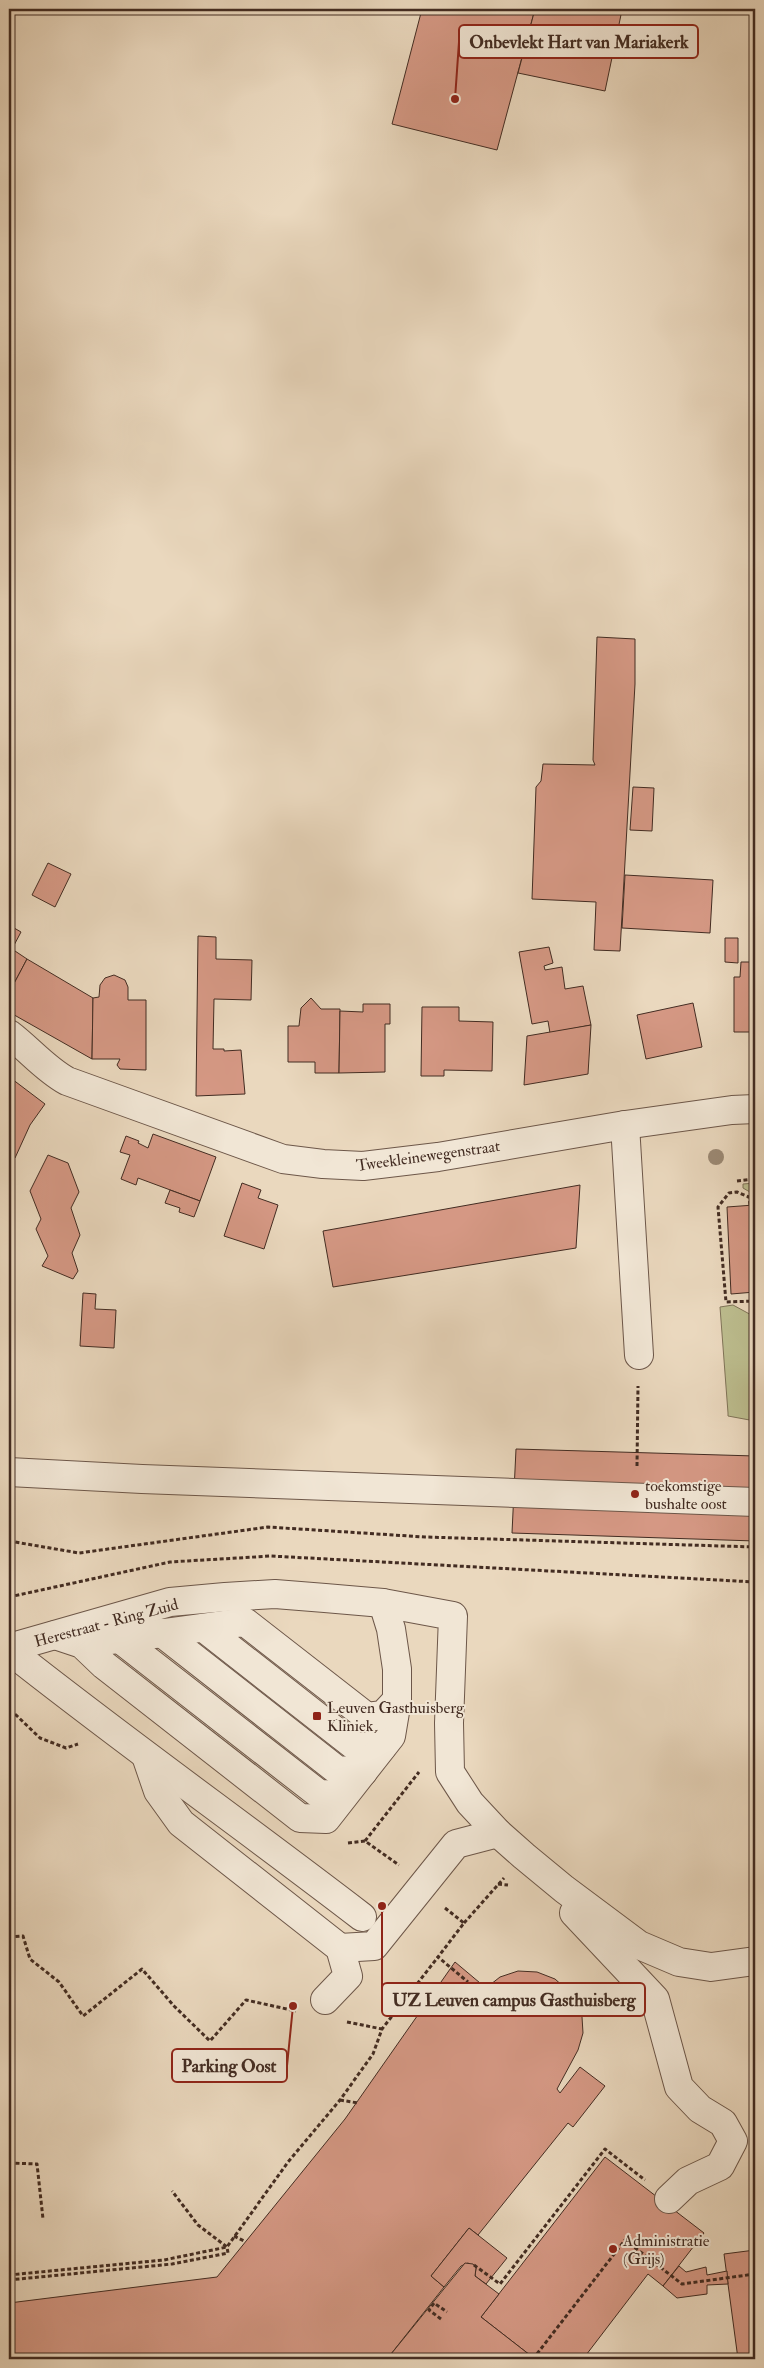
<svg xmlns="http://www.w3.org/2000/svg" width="764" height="2368" viewBox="0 0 764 2368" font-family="'IM FELL Double Pica',serif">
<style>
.green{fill:#bcbd8e;stroke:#807458}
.building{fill:#d59884;stroke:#432c22}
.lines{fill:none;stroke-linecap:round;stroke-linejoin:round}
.minor-casing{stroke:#6d5749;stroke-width:30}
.path{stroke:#432c22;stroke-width:3;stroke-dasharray:4 2.5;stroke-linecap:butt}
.minor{stroke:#f1e6d5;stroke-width:28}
.tree{fill:#9b8974}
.poi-dot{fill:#8f2418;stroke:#f1e6d5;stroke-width:2}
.labels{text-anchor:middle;stroke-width:4;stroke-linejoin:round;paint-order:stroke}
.street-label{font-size:16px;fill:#432c22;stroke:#f1e6d5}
.poi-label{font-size:16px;fill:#432c22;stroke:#f1e6d5;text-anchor:start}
.leader{fill:none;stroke:#8f2418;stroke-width:2}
.callout-dot{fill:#8f2418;stroke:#f1e6d5;stroke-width:2}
.callout{fill:#f1e6d5;stroke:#8f2418;stroke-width:2}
.callout-label{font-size:18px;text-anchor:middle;font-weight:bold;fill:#432c22}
</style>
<rect width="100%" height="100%" fill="#ead8be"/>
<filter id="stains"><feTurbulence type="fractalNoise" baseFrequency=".004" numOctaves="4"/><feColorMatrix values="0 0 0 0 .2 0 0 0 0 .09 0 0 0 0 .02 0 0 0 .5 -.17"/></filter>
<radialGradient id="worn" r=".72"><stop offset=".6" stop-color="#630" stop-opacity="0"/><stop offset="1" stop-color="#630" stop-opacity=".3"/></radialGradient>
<!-- green -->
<g class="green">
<path d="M755,1183V1205H754L755,1195L743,1188V1184Z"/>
<path d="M733,1305L755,1317V1421L728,1416V1413L720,1307Z"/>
</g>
<!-- building -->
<g class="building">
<path d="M422,9H535L497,150L392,124Z"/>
<path d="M535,9L622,10L605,91L518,73Z"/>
<path d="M597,637L635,639V684L620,951L594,950L596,902L532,899L536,787L541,781L543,764L595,765L593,760Z"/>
<path d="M633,787L654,788L652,831L630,830Z"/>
<path d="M48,863L71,874L55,907L32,895Z"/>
<path d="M625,875L713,880L710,933L622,928Z"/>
<path d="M9,925L21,932L12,949L27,959L9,993Z"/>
<path d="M198,936L216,937V959L252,960L251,1000L214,999L213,1049H224V1051L241,1050L245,1094L196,1096Z"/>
<path d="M725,938H738V963L725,962Z"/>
<path d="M549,947L553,963L544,966L545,970L562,967L565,989L583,986L591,1025L550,1033L548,1021L532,1024L519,952Z"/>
<path d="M27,959L93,998L92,1059L9,1012V993Z"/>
<path d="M741,962H755V1032H734V977H740Z"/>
<path d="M114,975L125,980L128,987V1000H146V1070L120,1069L117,1065L120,1059H92L93,998L99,997L100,985L105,978Z"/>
<path d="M311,998L321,1009H340L339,1073H315V1062H288V1026H299L301,1008Z"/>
<path d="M693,1003L702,1047L646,1059L637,1015Z"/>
<path d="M363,1004H390V1024H385V1072L339,1073L340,1011L363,1012Z"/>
<path d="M422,1007H459V1021L493,1022L492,1071L444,1070V1076H421Z"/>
<path d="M591,1025L588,1074L524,1085L527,1036Z"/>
<path d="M12,1079L45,1104L30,1125L15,1158L10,1155L9,1171V1082Z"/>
<path d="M153,1134L216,1157L200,1201L138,1178L136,1185L121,1179L130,1155L120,1152L126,1136L139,1141L138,1143L148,1148Z"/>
<path d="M48,1155L68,1163L79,1192L71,1208L80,1235L72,1253L78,1271L73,1279L42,1266L48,1256L36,1229L41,1219L30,1191Z"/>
<path d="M242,1183L261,1190L258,1198L278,1205L264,1249L224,1236Z"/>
<path d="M580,1185L576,1248L333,1287L323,1231Z"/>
<path d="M170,1190L200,1201L194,1217L179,1212L180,1208L165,1203Z"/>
<path d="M754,1205L755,1292L731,1294L727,1207Z"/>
<path d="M83,1293L96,1294L95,1309L116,1310L114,1348L80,1346Z"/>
<path d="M516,1449L755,1456V1541L512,1533Z"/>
<path d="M455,1962L486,1988L500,1977L518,1971L537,1972L555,1979L573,1995L582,2017L583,2033L578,2050L557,2089L560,2093L580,2067L605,2086L573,2127L568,2123L478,2235L469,2228L431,2276L444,2287L387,2359H9V2303L217,2277L345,2119Z"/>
<path d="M605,2157L704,2233L663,2286L648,2274L583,2359H535L481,2317Z"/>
<path d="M469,2228L507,2258L486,2284L475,2276L476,2268L468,2263L461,2266L444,2287L431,2276Z"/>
<path d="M755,2250V2359H738L724,2254Z"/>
<path d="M465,2263L473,2264L476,2268L475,2276L499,2294L481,2317L535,2359H387Z"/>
<path d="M679,2266L686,2272L706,2267L707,2275L727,2271L728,2284L707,2285V2294L677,2298L663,2286Z"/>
</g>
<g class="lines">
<!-- minor casing -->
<g class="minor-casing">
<g id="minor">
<path d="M9,1034C29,1049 45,1069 67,1081L283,1159L323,1164L363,1166L438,1157L625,1125L732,1110L755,1109"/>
<path d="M625,1125L639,1355"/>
<path d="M9,1472L142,1479L755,1502"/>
<path d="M204,1628L356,1747H382"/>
<path d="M162,1633L337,1770L363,1772"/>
<path d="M55,1635L82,1644L104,1665L300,1818L326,1819L391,1736L397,1700V1669L391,1629L383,1603"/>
<path d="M120,1639L319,1794L344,1795"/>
<path d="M82,1644L245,1622L367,1717L383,1715L397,1700"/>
<path d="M9,1648L170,1602L225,1597L275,1594L325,1598L383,1603L453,1616L449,1723L450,1772L470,1803L498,1833L524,1856L564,1889L639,1945L679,1962L711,1967L755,1961"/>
<path d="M9,1650C125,1742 245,1827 362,1917"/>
<path d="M146,1756L158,1791L181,1823L340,1948L348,1976L325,2000"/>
<path d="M574,1913L655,1999L679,2087L700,2109L723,2123L733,2141L720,2166L688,2181L669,2199"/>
<path d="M340,1948L374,1946L456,1844L498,1833"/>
</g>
</g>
<!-- path -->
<g class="path">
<path d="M737,1181L755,1179"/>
<path d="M750,1205L749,1197L737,1192L729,1193L718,1207L726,1302L755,1301"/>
<path d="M637,1466L638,1386"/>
<path d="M9,1541L79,1553L268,1527L425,1537L755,1547"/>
<path d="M9,1597L170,1562L271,1556L755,1582"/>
<path d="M9,1712L16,1715L40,1738L66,1748L78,1744"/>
<path d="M365,1841L419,1772"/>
<path d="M348,1843L365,1841L399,1865"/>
<path d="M498,1884L508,1885"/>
<path d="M445,1908L464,1923L438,1957L468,1982"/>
<path d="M464,1923L504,1878"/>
<path d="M9,1937L23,1936L30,1959L59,1982L83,2016L142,1969L174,2006L210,2041L246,2000L296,2011"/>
<path d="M347,2022L382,2029"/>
<path d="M340,2100L358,2103"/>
<path d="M9,2163L37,2164L43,2219"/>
<path d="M234,2236L244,2241"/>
<path d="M474,2265L500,2284L605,2149L645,2180"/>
<path d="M9,2275L164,2260L227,2247L288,2162L340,2100L373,2054L382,2029L438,1957"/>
<path d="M9,2280L172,2264L228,2253L227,2247L198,2225L172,2191"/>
<path d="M441,2319L429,2310L434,2303L447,2312"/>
<path d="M533,2359L625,2240L682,2284L755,2274"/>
</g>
<!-- minor -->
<use href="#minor" class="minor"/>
</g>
<!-- trees -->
<circle class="tree" cx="716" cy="1157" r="8"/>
<!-- markers -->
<g class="poi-dot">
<circle cx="635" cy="1494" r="5"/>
<rect x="312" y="1711" width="10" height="10" rx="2.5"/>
<circle cx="613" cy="2249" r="5"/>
</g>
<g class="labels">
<!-- street labels -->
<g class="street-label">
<text transform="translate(428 1155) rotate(-8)" y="6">Tweekleinewegenstraat</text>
<text transform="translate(106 1622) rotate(-15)" y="6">Herestraat - Ring Zuid</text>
</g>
<!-- poi labels -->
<g class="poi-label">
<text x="645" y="1491">toekomstige<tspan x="645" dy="18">bushalte oost</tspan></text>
<text x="327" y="1713">Leuven Gasthuisberg<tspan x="327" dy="18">Kliniek</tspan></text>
<text x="623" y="2246">Administratie<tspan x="623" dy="18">(Grijs)</tspan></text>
</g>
</g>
<!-- callouts -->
<path class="leader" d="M455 99L459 42M382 1906L382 2000M293 2006L287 2066"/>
<g class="callout-dot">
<circle cx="455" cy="99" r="5"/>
<circle cx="382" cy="1906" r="5"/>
<circle cx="293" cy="2006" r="5"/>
</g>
<g class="callout">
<rect x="459" y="25" width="239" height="33" rx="5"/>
<rect x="382" y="1983" width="263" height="33" rx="5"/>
<rect x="172" y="2049" width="115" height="33" rx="5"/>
</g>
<g class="callout-label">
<text x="579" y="48">Onbevlekt Hart van Mariakerk</text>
<text x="514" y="2006">UZ Leuven campus Gasthuisberg</text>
<text x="229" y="2072">Parking Oost</text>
</g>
<!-- margin -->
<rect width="764" height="2368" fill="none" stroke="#ead8be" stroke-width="30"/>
<rect x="10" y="10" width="744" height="2348" fill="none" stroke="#432c22" stroke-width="2.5"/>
<rect x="15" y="15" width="734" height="2338" fill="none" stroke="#432c22"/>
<rect width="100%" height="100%" filter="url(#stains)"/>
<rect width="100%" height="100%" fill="url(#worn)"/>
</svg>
